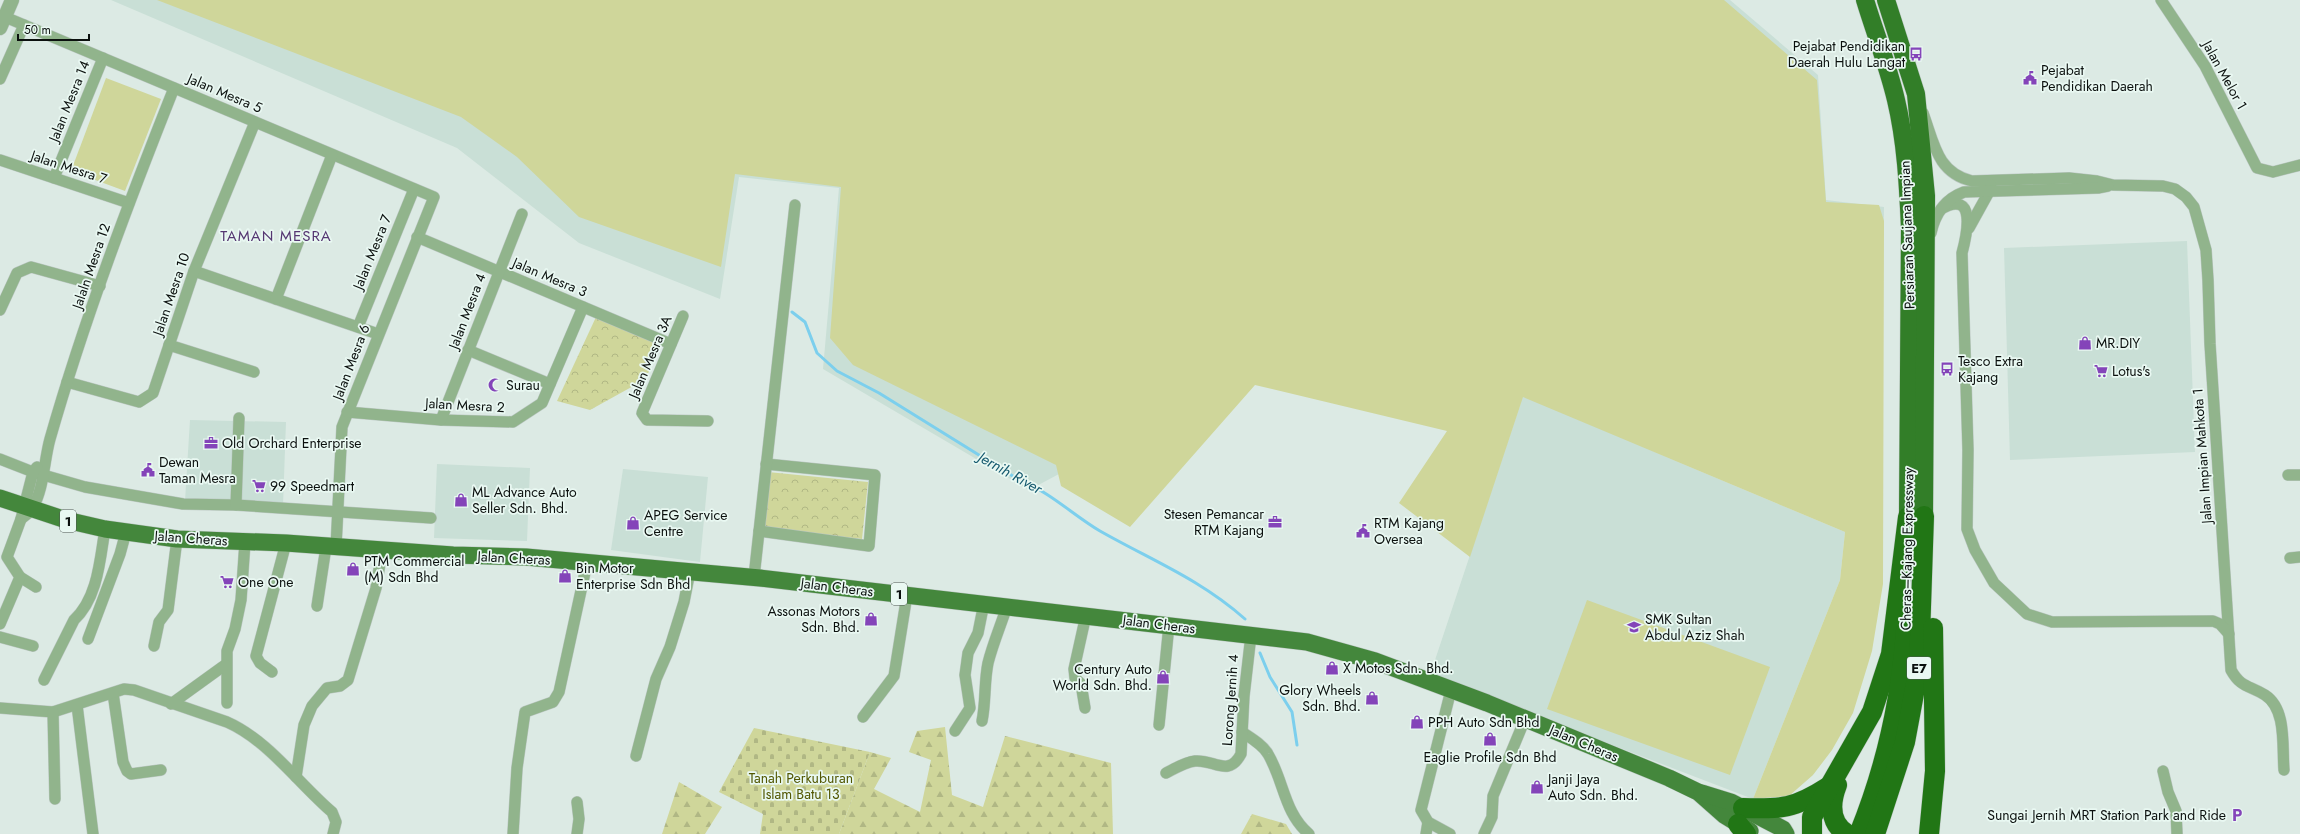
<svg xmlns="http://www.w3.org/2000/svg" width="2300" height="834" viewBox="0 0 2300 834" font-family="Jost,sans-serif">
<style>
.built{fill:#c9dfd6}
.grass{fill:#cfd69a}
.forest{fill:url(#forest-firs)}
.cemetery{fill:url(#cemetery-stones)}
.park{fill:url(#park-crowns)}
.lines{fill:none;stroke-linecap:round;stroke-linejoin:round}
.stream{stroke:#7ccfed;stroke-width:3}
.minor-casing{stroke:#bbc7c2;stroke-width:12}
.tertiary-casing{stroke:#bbc7c2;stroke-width:15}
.primary-casing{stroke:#bbc7c2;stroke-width:18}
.trunk-casing{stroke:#bbc7c2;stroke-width:19}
.motorway-casing{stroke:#bbc7c2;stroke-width:21}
.minor{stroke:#91b48c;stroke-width:11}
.tertiary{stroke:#91b48c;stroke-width:14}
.primary{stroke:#44873c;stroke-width:17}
.trunk{stroke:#327e28;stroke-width:18}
.motorway{stroke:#217615;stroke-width:20}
.labels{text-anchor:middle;stroke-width:3.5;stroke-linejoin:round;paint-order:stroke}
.shield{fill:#e9f8f2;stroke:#4e5652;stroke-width:1}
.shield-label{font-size:13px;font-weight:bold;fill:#0b100e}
.poi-label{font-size:14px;fill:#0b100e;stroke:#e9f8f2;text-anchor:start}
.street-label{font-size:14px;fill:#0b100e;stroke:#e9f8f2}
.park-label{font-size:14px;fill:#525702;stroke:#e9f8f2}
.neighbourhood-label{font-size:15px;letter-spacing:1px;fill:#553772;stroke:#e9f8f2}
.water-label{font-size:15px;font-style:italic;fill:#165a6f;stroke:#e9f8f2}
</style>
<defs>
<pattern id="forest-firs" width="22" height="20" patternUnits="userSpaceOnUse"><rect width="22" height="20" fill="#cfd69a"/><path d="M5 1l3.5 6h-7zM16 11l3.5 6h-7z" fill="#b0b784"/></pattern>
<pattern id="cemetery-stones" width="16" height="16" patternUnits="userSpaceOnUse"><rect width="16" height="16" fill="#cfd69a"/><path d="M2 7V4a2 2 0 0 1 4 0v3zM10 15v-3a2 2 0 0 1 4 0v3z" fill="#b0b784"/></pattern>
<pattern id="park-crowns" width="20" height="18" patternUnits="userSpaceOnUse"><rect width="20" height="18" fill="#cfd69a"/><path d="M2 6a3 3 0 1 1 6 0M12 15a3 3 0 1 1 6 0" fill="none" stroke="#b0b784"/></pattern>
</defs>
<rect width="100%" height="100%" fill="#dceae4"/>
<!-- built -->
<g class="built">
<path d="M111,0H1730L1818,75L1826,200L1884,207L1880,545L1645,448L1845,532L1840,580L1753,799L1430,675L1521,402L1293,343L1132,435L1029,490L823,369L839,188L739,177L720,299L579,243L457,148Z"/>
<path d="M2187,241L2195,452L2010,460L2004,248Z"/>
<path d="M190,420L286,422L283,505L185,501Z"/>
<path d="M437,464L530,468L527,541L434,538Z"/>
<path d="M623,469L708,477L700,562L611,550Z"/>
</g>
<!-- grass -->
<g class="grass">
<path d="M157,0H1724L1817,80L1826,202L1879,205L1884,221L1883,584L1872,651L1853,713L1832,750L1813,775L1789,796L1753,799L1840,580L1845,532L1523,397L1470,557L1399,503L1447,431L1255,385L1130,527L1061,486L1056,465L853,365L830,338L841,187L735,174L721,267L579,217L517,157L461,117Z"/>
<path d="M106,78L161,99L125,191L71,171Z"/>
<path d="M1587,600L1770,667L1730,775L1547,709Z"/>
</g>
<!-- forest -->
<g class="forest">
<path d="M945,727L952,795L983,807L1005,736L1111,763L1113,834H839L870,752L891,758L874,789L920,812L931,760L909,752L917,731Z"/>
<path d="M679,782L722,807L705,834H662Z"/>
<path d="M1252,814L1286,824L1292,834H1241Z"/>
</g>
<!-- cemetery -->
<path class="cemetery" d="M754,728L870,752L839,834H760L763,814L719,792Z"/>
<!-- park -->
<g class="park">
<path d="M596,317L659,345L646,379L590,410L557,401Z"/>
<path d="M768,472L868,482L862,539L762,529Z"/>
</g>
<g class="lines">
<!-- stream -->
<g class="stream">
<path d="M792,312L805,322L817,353L837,371L879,393L1021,481C1050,492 1073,515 1100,531C1151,560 1200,579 1245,619"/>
<path d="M1260,653L1270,677L1292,712L1297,745"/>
</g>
<!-- minor casing -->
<g class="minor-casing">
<g id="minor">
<path d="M2161,0L2205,66L2257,168L2273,172L2300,165"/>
<path d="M5,17L434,197L342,427L336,547"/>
<path d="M0,79L24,25"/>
<path d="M1923,113C1934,143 1937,173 1972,181L2069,178L2097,181L2113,185L2163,186L2175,189L2186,197L2194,207L2206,250L2208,280L2210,344L2231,670C2241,688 2249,685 2265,695C2287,709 2282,747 2284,770"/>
<path d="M0,160L129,203"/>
<path d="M54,178L103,58"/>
<path d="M1941,209C1977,189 1967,234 1962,253L1968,450L1967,529L1975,550L1994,583L2027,614L2052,622L2213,621L2220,624L2229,634"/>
<path d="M1969,228L1990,190L1991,185"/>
<path d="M1931,233C1935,214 1945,199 1964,192L2098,188L2108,186"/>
<path d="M417,237L671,344"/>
<path d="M194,271L378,334"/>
<path d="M276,299L332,155"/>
<path d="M0,310L17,273L31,267L100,286"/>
<path d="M683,316L642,413L647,420L708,421"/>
<path d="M358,327L414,189"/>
<path d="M169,345L254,372"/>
<path d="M468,350L550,384"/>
<path d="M67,382L139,402L153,393L194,271L255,122"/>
<path d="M347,412L441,420L513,422L542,403L583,307"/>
<path d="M441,420L522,214"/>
<path d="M0,459L33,472L85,487L183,504L236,505L431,518"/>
<path d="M2288,475H2300"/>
<path d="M236,505L239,418"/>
<path d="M21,519C24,516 30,513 32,509C44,490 44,460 50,439C84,320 128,204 174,88"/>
<path d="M759,531L869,546L875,475L766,464"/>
<path d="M2290,558L2300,557"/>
<path d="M20,577L36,587"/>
<path d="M754,577L795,205"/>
<path d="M317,606L326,547"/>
<path d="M0,624L20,577L7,557L21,519L33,472L37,467"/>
<path d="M0,637L33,646"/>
<path d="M88,639L120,554L126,532"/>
<path d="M154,646L159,622L168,610L177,539"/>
<path d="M272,672L260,663L256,656L286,543"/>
<path d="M44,680L74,620C98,598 100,559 105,529"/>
<path d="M113,693L123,762L127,771L131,774L161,770"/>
<path d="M227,703V651L235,629L241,600L245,542"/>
<path d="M171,704L225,665"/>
<path d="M77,705L93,834"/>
<path d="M0,708L53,712L124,689L134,690L227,722C268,740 299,784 332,812L336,822L333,834"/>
<path d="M1085,708L1081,684L1075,678L1074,669L1086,615"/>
<path d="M53,712L55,799"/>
<path d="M863,717L894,676L907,595"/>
<path d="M982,721C986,702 984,682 988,663C993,643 1001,625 1007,606"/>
<path d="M1159,725L1169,625"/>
<path d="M955,731L970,708L965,675L968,653L978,633L984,603"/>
<path d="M1242,732C1251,738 1263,745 1268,754C1284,781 1284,813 1309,834"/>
<path d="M636,756L656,679L670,647L684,602L690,571"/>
<path d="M2163,771L2168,792L2176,811L2177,834"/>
<path d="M1166,773C1174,769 1185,762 1195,761C1214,759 1228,778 1241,754L1244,696L1251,635"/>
<path d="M296,777L304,725L312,706L327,688L340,686L348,680L376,588L382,551"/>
<path d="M513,834L517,768L525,712L553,702L559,692L587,563"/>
<path d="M577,834L579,819L577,802"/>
<path d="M1426,834L1428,822"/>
<path d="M1450,834L1428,822L1421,810L1451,690"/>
<path d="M1484,834L1492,817L1493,796L1525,719"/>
</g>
</g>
<!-- tertiary casing -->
<g class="tertiary-casing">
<path id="tertiary" d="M0,28L12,0"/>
</g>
<!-- primary casing -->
<g class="primary-casing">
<g id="primary">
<path d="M0,498L66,520L105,529L177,539L286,543L453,555L526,557L760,578L1307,642L1375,661L1487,703L1669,778L1698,792L1724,815L1750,831"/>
<path d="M1702,793L1731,802L1783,829L1786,834"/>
</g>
</g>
<!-- trunk casing -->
<g class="trunk-casing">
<g id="trunk">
<path d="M1865,0C1875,33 1888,66 1896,100C1906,142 1908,185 1910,228L1908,517"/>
<path d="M1886,0L1916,94L1926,196L1924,516"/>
</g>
</g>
<!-- motorway casing -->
<g class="motorway-casing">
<g id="motorway">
<path d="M1837,785C1830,803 1829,823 1847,834"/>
<path d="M1743,808C1782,809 1794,809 1828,787"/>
<path d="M1738,824L1746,834"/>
<path d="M1812,834V817L1872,712L1891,654L1908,517"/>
<path d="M1859,834C1885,770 1901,699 1906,630"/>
<path d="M1875,834L1905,742L1919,667L1924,516"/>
<path d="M1929,834L1935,771L1933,628"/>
</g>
</g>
<!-- minor -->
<use href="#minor" class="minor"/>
<!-- tertiary -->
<use href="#tertiary" class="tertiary"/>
<!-- primary -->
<use href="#primary" class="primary"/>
<!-- trunk -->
<use href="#trunk" class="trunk"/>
<!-- motorway -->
<use href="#motorway" class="motorway"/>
</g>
<!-- icons -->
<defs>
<g id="bus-bare" transform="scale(1.08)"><path d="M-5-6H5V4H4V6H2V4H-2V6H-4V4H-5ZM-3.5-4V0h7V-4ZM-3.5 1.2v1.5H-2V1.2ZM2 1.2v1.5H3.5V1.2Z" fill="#8444b9" stroke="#e9f8f2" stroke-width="2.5" paint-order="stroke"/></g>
<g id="civic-bare" transform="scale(1.08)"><path d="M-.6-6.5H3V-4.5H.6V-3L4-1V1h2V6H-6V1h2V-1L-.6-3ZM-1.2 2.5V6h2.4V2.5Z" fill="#8444b9" stroke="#e9f8f2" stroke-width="2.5" paint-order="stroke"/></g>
<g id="shop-bare" transform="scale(1.08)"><path d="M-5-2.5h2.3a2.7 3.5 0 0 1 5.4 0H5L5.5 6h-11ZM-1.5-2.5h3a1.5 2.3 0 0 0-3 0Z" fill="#8444b9" stroke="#e9f8f2" stroke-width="2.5" paint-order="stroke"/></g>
<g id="supermarket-bare" transform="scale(1.08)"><path d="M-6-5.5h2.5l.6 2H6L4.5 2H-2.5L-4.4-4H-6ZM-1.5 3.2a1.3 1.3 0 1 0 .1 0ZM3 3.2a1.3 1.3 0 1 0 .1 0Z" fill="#8444b9" stroke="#e9f8f2" stroke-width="2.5" paint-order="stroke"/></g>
<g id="mosque-bare" transform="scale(1.08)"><path d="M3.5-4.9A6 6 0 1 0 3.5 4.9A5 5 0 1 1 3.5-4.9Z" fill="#8444b9" stroke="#e9f8f2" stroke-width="2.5" paint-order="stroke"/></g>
<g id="office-bare" transform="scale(1.08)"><path d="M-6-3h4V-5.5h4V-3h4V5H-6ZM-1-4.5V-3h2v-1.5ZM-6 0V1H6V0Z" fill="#8444b9" stroke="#e9f8f2" stroke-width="2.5" paint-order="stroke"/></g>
<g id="school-bare" transform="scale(1.08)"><path d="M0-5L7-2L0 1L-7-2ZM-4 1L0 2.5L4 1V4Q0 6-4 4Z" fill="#8444b9" stroke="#e9f8f2" stroke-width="2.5" paint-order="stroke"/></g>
<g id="parking-bare" transform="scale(1.08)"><path d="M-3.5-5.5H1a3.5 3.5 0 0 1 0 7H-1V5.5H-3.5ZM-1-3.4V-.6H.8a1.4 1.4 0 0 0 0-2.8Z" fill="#8444b9" stroke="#e9f8f2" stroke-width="2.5" paint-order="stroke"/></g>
</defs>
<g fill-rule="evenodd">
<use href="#bus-bare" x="1916" y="54"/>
<use href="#civic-bare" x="2030" y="78"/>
<use href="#shop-bare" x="2085" y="343"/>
<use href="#bus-bare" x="1947" y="369"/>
<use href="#supermarket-bare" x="2101" y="371"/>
<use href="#mosque-bare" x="495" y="385"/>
<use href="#office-bare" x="211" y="443"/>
<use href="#civic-bare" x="148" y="470"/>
<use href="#supermarket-bare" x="259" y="486"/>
<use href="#shop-bare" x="461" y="500"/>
<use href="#office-bare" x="1275" y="522"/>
<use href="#shop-bare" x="633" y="523"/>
<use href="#civic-bare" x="1363" y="531"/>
<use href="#shop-bare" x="353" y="569"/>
<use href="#shop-bare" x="565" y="576"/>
<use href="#supermarket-bare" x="227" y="582"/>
<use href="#shop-bare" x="871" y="619"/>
<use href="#school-bare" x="1634" y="627"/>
<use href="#shop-bare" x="1332" y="668"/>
<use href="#shop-bare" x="1163" y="677"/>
<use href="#shop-bare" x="1372" y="698"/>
<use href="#shop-bare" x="1417" y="722"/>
<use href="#shop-bare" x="1490" y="739"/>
<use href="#shop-bare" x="1537" y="787"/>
<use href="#parking-bare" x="2237" y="815"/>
</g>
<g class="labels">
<!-- shield labels -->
<g class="shield">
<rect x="60" y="510" width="16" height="22" rx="3"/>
<rect x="891" y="583" width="16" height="22" rx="3"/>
<rect x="1907" y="657" width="24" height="22" rx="3"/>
</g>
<g class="shield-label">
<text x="68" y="526">1</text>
<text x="899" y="599">1</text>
<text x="1919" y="673">E7</text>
</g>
<!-- poi labels -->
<g class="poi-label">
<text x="1905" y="51" text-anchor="end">Pejabat Pendidikan<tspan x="1905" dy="16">Daerah Hulu Langat</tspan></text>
<text x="2041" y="75">Pejabat<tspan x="2041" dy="16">Pendidikan Daerah</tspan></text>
<text x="2096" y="348">MR.DIY</text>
<text x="1958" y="366">Tesco Extra<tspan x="1958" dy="16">Kajang</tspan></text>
<text x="2112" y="376">Lotus's</text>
<text x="506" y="390">Surau</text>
<text x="222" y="448">Old Orchard Enterprise</text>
<text x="159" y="467">Dewan<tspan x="159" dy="16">Taman Mesra</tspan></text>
<text x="270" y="491">99 Speedmart</text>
<text x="472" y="497">ML Advance Auto<tspan x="472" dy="16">Seller Sdn. Bhd.</tspan></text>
<text x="1264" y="519" text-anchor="end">Stesen Pemancar<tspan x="1264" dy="16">RTM Kajang</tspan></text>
<text x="644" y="520">APEG Service<tspan x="644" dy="16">Centre</tspan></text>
<text x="1374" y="528">RTM Kajang<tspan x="1374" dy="16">Oversea</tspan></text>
<text x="364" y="566">PTM Commercial<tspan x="364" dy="16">(M) Sdn Bhd</tspan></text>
<text x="576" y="573">Bin Motor<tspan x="576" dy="16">Enterprise Sdn Bhd</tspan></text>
<text x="238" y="587">One One</text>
<text x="860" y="616" text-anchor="end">Assonas Motors<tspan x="860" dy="16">Sdn. Bhd.</tspan></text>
<text x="1645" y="624">SMK Sultan<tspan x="1645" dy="16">Abdul Aziz Shah</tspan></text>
<text x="1343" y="673">X Motos Sdn. Bhd.</text>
<text x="1152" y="674" text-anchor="end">Century Auto<tspan x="1152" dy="16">World Sdn. Bhd.</tspan></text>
<text x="1361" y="695" text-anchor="end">Glory Wheels<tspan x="1361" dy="16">Sdn. Bhd.</tspan></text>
<text x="1428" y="727">PPH Auto Sdn Bhd</text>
<text x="1490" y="762" text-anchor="middle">Eaglie Profile Sdn Bhd</text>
<text x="1548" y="784">Janji Jaya<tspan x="1548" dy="16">Auto Sdn. Bhd.</tspan></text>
<text x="2226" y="820" text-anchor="end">Sungai Jernih MRT Station Park and Ride</text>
</g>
<!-- street labels -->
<g class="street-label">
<text transform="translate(2225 75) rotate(61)" y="5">Jalan Melor 1</text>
<text transform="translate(225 93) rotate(23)" y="5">Jalan Mesra 5</text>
<text transform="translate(69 101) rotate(-68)" y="5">Jalan Mesra 14</text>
<text transform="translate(69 167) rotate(18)" y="5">Jalan Mesra 7</text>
<text transform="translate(1907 235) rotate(-92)" y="5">Persiaran Saujana Impian</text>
<text transform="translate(372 252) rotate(-68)" y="5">Jalan Mesra 7</text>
<text transform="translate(91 266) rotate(-71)" y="5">Jalaln Mesra 12</text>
<text transform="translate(550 277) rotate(23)" y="5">Jalan Mesra 3</text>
<text transform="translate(171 294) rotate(-71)" y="5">Jalan Mesra 10</text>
<text transform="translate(467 311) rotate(-69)" y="5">Jalan Mesra 4</text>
<text transform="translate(650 357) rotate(-67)" y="5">Jalan Mesra 3A</text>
<text transform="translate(351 362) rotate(-69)" y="5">Jalan Mesra 6</text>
<text transform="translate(465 405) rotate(3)" y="5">Jalan Mesra 2</text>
<text transform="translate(2202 456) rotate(-94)" y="5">Jalan Impian Mahkota 1</text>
<text transform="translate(191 538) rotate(4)" y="5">Jalan Cheras</text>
<text transform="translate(1907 549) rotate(-89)" y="5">Cheras–Kajang Expressway</text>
<text transform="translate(514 558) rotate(3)" y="5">Jalan Cheras</text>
<text transform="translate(837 587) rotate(7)" y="5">Jalan Cheras</text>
<text transform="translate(1159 624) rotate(7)" y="5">Jalan Cheras</text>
<text transform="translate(1230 700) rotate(-86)" y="5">Lorong Jernih 4</text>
<text transform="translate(1584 743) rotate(23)" y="5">Jalan Cheras</text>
</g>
<!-- park labels -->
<g class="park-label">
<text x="801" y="783">Tanah Perkuburan<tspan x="801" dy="16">Islam Batu 13</tspan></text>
</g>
<!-- neighbourhood labels -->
<g class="neighbourhood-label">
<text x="276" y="241">TAMAN MESRA</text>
</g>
<!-- water labels -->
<g class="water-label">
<text transform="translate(1010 473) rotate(29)" y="5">Jernih River</text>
</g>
</g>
<!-- scale -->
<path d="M18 34v6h71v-6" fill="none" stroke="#0b100e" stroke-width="2"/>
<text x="24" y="34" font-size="12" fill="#0b100e" stroke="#e9f8f2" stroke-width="3" paint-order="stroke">50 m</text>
</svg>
